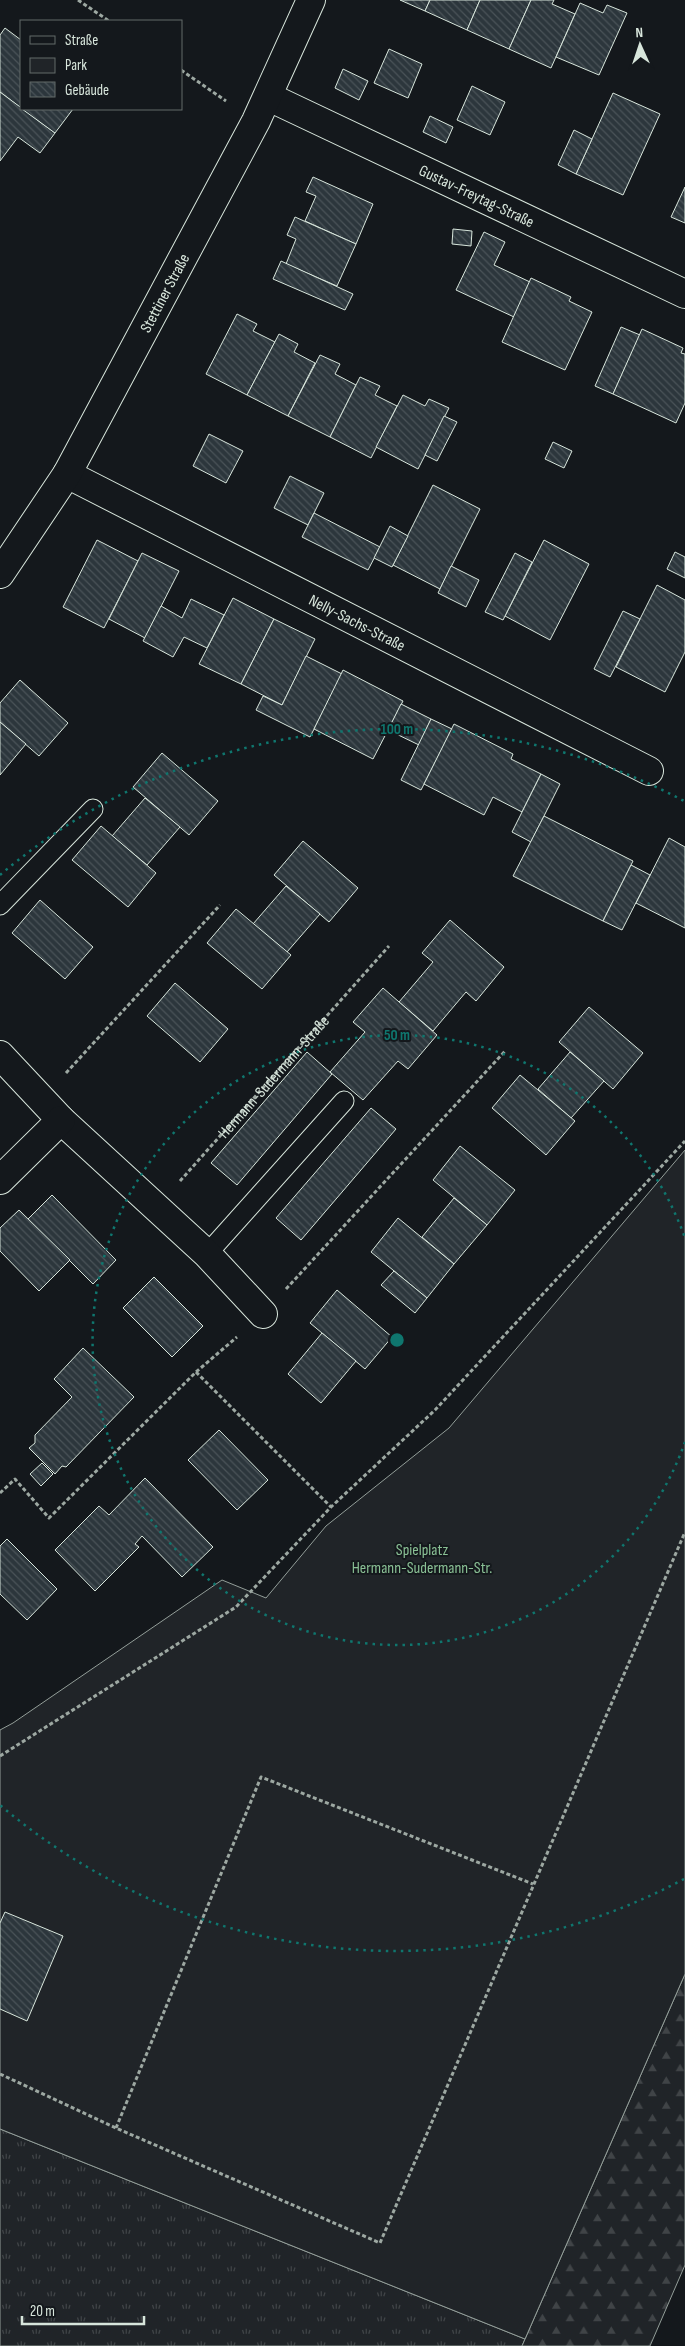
<svg xmlns="http://www.w3.org/2000/svg" width="685" height="2346" viewBox="0 0 685 2346" font-family="'Sofia Sans Condensed',sans-serif">
<style>
.grass{fill:url(#grass-tufts);stroke:#939e99}
.forest{fill:url(#forest-firs);stroke:#939e99}
.green{fill:#202428;stroke:#939e99}
.building{fill:url(#building-back-hatch);stroke:#d8e6dc}
.lines{fill:none;stroke-linecap:round;stroke-linejoin:round}
.service-casing{stroke:#d8e6dc;stroke-width:21}
.minor-casing{stroke:#d8e6dc;stroke-width:30}
.path{stroke:#9da8a2;stroke-width:3;stroke-dasharray:4 2.5;stroke-linecap:butt}
.service{stroke:#14181c;stroke-width:19}
.minor{stroke:#14181c;stroke-width:28}
.ring{fill:none;stroke:#0f766e;stroke-width:2.5;stroke-dasharray:2.5 5}
.labels{text-anchor:middle;stroke-width:4;stroke-linejoin:round;paint-order:stroke}
.street-label{font-size:16px;fill:#d8e6dc;stroke:#14181c}
.park-label{font-size:16px;fill:#8ac095;stroke:#14181c}
.centre{fill:#0f766e;stroke:#14181c;stroke-width:2.5}
.ring-label{font-size:15px;text-anchor:middle;font-weight:bold;fill:#0f766e;stroke:#14181c;stroke-width:4;stroke-linejoin:round;paint-order:stroke}
</style>
<defs>
<pattern id="grass-tufts" width="24" height="20" patternUnits="userSpaceOnUse" patternTransform="scale(1.25)"><rect width="24" height="20" fill="#202428"/><path d="M3 7l-1-3M5 7V3M7 7l1-3M15 17l-1-3M17 17v-4M19 17l1-3" fill="none" stroke="#404447"/></pattern>
<pattern id="forest-firs" width="22" height="20" patternUnits="userSpaceOnUse" patternTransform="scale(1.25)"><rect width="22" height="20" fill="#202428"/><path d="M5 1l3.5 6h-7zM16 11l3.5 6h-7z" fill="#404447"/></pattern>
<pattern id="building-back-hatch" width="6" height="6" patternUnits="userSpaceOnUse" patternTransform="scale(1.25)"><rect width="6" height="6" fill="#2c363c"/><path d="M-1 5l2 2M0 0l6 6M5-1l2 2" fill="none" stroke="#4a5358"/></pattern>
</defs>
<rect width="100%" height="100%" fill="#14181c"/>
<!-- grass -->
<path class="grass" d="M0,2129L525,2339L522,2346H0Z"/>
<!-- forest -->
<path class="forest" d="M685,1974V2265L650,2346H522Z"/>
<!-- green -->
<path class="green" d="M685,1150V1974L525,2339L0,2129V1730L13,1723L222,1580L266,1598L326,1526L449,1428Z"/>
<!-- building -->
<g class="building">
<path d="M400,0H430L425,11Z"/>
<path d="M430,0H480L467,30L425,11Z"/>
<path d="M480,0H531L509,49L467,30Z"/>
<path d="M531,0H554L552,4L575,14L551,68L509,49Z"/>
<path d="M580,3L603,13L607,5L627,13L599,75L556,57Z"/>
<path d="M5,28L21,40V108L0,92V35Z"/>
<path d="M389,49L422,64L408,98L374,83Z"/>
<path d="M343,69L368,81L359,100L335,88Z"/>
<path d="M472,86L505,102L490,135L457,120Z"/>
<path d="M0,92L55,133L40,153L18,137L0,161Z"/>
<path d="M613,93L660,114L623,195L576,174Z"/>
<path d="M22,109H73L55,133Z"/>
<path d="M430,116L453,127L446,143L423,132Z"/>
<path d="M574,130L592,139L576,174L558,165Z"/>
<path d="M313,177L373,204L356,244L305,221L316,196L306,192Z"/>
<path d="M685,187V223L671,217Z"/>
<path d="M295,217L356,244L337,286L286,264L296,239L287,235Z"/>
<path d="M453,229L472,231L471,246L452,244Z"/>
<path d="M484,232L505,242L494,265L530,282L514,317L456,290Z"/>
<path d="M281,261L353,294L345,310L273,279Z"/>
<path d="M531,278L571,297L569,301L592,312L565,370L502,342Z"/>
<path d="M237,314L257,324L253,331L275,342L247,395L206,374Z"/>
<path d="M621,327L640,335L613,394L595,386Z"/>
<path d="M642,329L683,348L681,353L685,354V403L676,423L613,394Z"/>
<path d="M279,334L298,344L294,352L315,363L288,416L247,395Z"/>
<path d="M320,355L340,364L335,374L356,385L330,437L288,416Z"/>
<path d="M360,377L380,386L375,395L397,406L371,458L330,437Z"/>
<path d="M403,395L425,406L429,399L449,408L418,469L376,447Z"/>
<path d="M444,416L457,422L437,461L425,455Z"/>
<path d="M209,434L243,451L226,483L193,466Z"/>
<path d="M553,442L572,451L564,468L545,459Z"/>
<path d="M290,476L324,493L308,525L274,508Z"/>
<path d="M433,485L480,509L440,589L393,565Z"/>
<path d="M314,513L380,547L368,570L302,537Z"/>
<path d="M390,526L408,536L392,567L374,558Z"/>
<path d="M97,540L138,561L104,628L63,607Z"/>
<path d="M544,540L589,564L550,640L505,616Z"/>
<path d="M675,552L685,557V578L667,569Z"/>
<path d="M142,553L179,571L145,638L109,619Z"/>
<path d="M515,553L532,562L503,620L485,612Z"/>
<path d="M451,566L479,580L466,607L438,593Z"/>
<path d="M657,585L685,600V652L665,692L616,667Z"/>
<path d="M233,598L274,619L241,684L199,664Z"/>
<path d="M191,599L224,615L207,648L184,637L173,657L143,641L161,606L182,618Z"/>
<path d="M623,611L640,619L610,677L594,669Z"/>
<path d="M274,619L315,639L282,705L241,684Z"/>
<path d="M306,656L342,674L310,737L256,710L263,696L282,705Z"/>
<path d="M343,670L403,701L373,759L314,729Z"/>
<path d="M20,680L68,723L39,756L0,722V703Z"/>
<path d="M401,704L431,719L419,745L388,730Z"/>
<path d="M431,719L452,729L421,790L401,780Z"/>
<path d="M0,722L26,744L0,775Z"/>
<path d="M454,724L513,754L511,759L541,774L522,812L493,797L484,815L424,784Z"/>
<path d="M162,753L218,801L189,835L133,787Z"/>
<path d="M541,774L560,784L531,842L512,832Z"/>
<path d="M145,798L180,827L147,865L112,836Z"/>
<path d="M544,816L633,861L603,921L513,876Z"/>
<path d="M101,826L156,873L128,907L72,860Z"/>
<path d="M669,838L685,847V928L636,903Z"/>
<path d="M303,841L358,888L329,922L274,875Z"/>
<path d="M631,865L650,875L622,930L603,921Z"/>
<path d="M286,886L320,914L287,952L253,924Z"/>
<path d="M40,900L93,947L65,979L12,933Z"/>
<path d="M236,909L291,955L262,989L207,943Z"/>
<path d="M450,920L504,967L476,1001L466,992L433,1031L399,1002L433,962L422,953Z"/>
<path d="M175,983L228,1029L200,1062L147,1016Z"/>
<path d="M383,988L437,1035L408,1069L398,1061L363,1100L330,1072L365,1032L353,1022Z"/>
<path d="M589,1007L643,1053L613,1089L559,1042Z"/>
<path d="M307,1052L332,1074L237,1185L211,1163Z"/>
<path d="M570,1052L604,1081L571,1118L538,1089Z"/>
<path d="M520,1075L575,1121L546,1155L492,1108Z"/>
<path d="M371,1108L396,1129L301,1240L276,1218Z"/>
<path d="M460,1146L515,1190L487,1225L433,1180Z"/>
<path d="M52,1195L116,1260L93,1284L28,1219Z"/>
<path d="M454,1198L487,1225L454,1264L422,1237Z"/>
<path d="M19,1210L70,1260L39,1291L0,1251V1228Z"/>
<path d="M398,1218L454,1264L427,1298L371,1252Z"/>
<path d="M394,1271L427,1298L415,1313L381,1285Z"/>
<path d="M154,1277L203,1326L172,1357L123,1308Z"/>
<path d="M337,1290L392,1337L365,1369L310,1323Z"/>
<path d="M322,1333L356,1361L321,1403L288,1374Z"/>
<path d="M83,1348L134,1397L66,1467L62,1466L55,1474L29,1448L35,1443V1435L72,1397L54,1379Z"/>
<path d="M219,1430L268,1480L237,1510L188,1460Z"/>
<path d="M42,1463L53,1474L41,1486L30,1474Z"/>
<path d="M145,1478L213,1547L182,1577L142,1536L135,1544L139,1547L95,1591L55,1550L99,1506L109,1515Z"/>
<path d="M7,1539L57,1589L27,1620L0,1594V1546Z"/>
<path d="M5,1912L63,1936L27,2021L0,2009V1923Z"/>
</g>
<g class="lines">
<!-- service casing -->
<g class="service-casing">
<g id="service">
<path d="M0,905L93,809"/>
<path d="M207,1254L344,1101"/>
</g>
</g>
<!-- minor casing -->
<g class="minor-casing">
<g id="minor">
<path id="s2" d="M269,97L685,294"/>
<path id="s3" d="M67,474L649,771"/>
<path id="s4" d="M0,574L67,474L256,121L311,0"/>
<path d="M0,1055L61,1120L207,1254L263,1314"/>
<path d="M0,1180L61,1120"/>
</g>
</g>
<!-- path -->
<g class="path">
<path d="M78,0L109,21"/>
<path d="M181,70L226,101"/>
<path d="M66,1073L220,905"/>
<path id="s1" d="M180,1181L389,946"/>
<path d="M286,1289L506,1050"/>
<path d="M196,1372L331,1507"/>
<path d="M0,1493L15,1479L49,1518L196,1372L237,1337"/>
<path d="M0,1756L236,1607L331,1507L435,1410L685,1141"/>
<path d="M0,2074L116,2128L380,2243L685,1532"/>
<path d="M116,2128L261,1777L533,1884"/>
</g>
<!-- service -->
<use href="#service" class="service"/>
<!-- minor -->
<use href="#minor" class="minor"/>
</g>
<!-- distance rings -->
<g class="ring">
<path d="M685 1442A305 305 0 1 1 685 1238"/>
<path d="M684 1879A611 611 0 0 1 0 1805M0 875A611 611 0 0 1 684 801"/>
</g>
<g class="labels">
<!-- street labels -->
<g class="street-label">
<text dy="6" stroke="none"><textPath href="#s2" startOffset="230">Gustav-Freytag-Straße</textPath></text>
<text dy="6" stroke="none"><textPath href="#s4" startOffset="326">Stettiner Straße</textPath></text>
<text dy="6" stroke="none"><textPath href="#s3" startOffset="326">Nelly-Sachs-Straße</textPath></text>
<text dy="6" stroke="none"><textPath href="#s1" startOffset="140">Hermann-Sudermann-Straße</textPath></text>
</g>
<!-- park labels -->
<g class="park-label">
<text x="422" y="1555">Spielplatz<tspan x="422" dy="18">Hermann-Sudermann-Str.</tspan></text>
</g>
</g>
<circle cx="397" cy="1340" r="8" class="centre"/>
<g class="ring-label">
<text x="397" y="734">100 m</text>
<text x="397" y="1040">50 m</text>
</g>
<!-- legend -->
<rect x="20" y="20" width="162" height="90" fill="#14181c" stroke="#626a69"/>
<rect x="30" y="36" width="25" height="8" fill="#14181c" stroke="#626a69"/>
<text x="65" y="45" font-size="15" fill="#d8e6dc">Straße</text>
<rect x="30" y="58" width="25" height="15" fill="#202428" stroke="#626a69"/>
<text x="65" y="70" font-size="15" fill="#d8e6dc">Park</text>
<rect x="30" y="82" width="25" height="15" fill="url(#building-back-hatch)" stroke="#626a69"/>
<text x="65" y="95" font-size="15" fill="#d8e6dc">Gebäude</text>
<!-- north arrow -->
<g transform="translate(640 45) rotate(357)" stroke="#14181c" stroke-width="4" paint-order="stroke">
<path d="M0-4L9 19L0 12L-9 19Z" fill="#d8e6dc"/>
<text y="-8" font-size="14" font-weight="bold" text-anchor="middle" fill="#d8e6dc">N</text>
</g>
<!-- scale -->
<path d="M22 2316v8h122v-8" fill="none" stroke="#d8e6dc" stroke-width="2.5"/>
<text x="30" y="2316" font-size="15" fill="#d8e6dc" stroke="#14181c" stroke-width="4" paint-order="stroke">20 m</text>
</svg>
